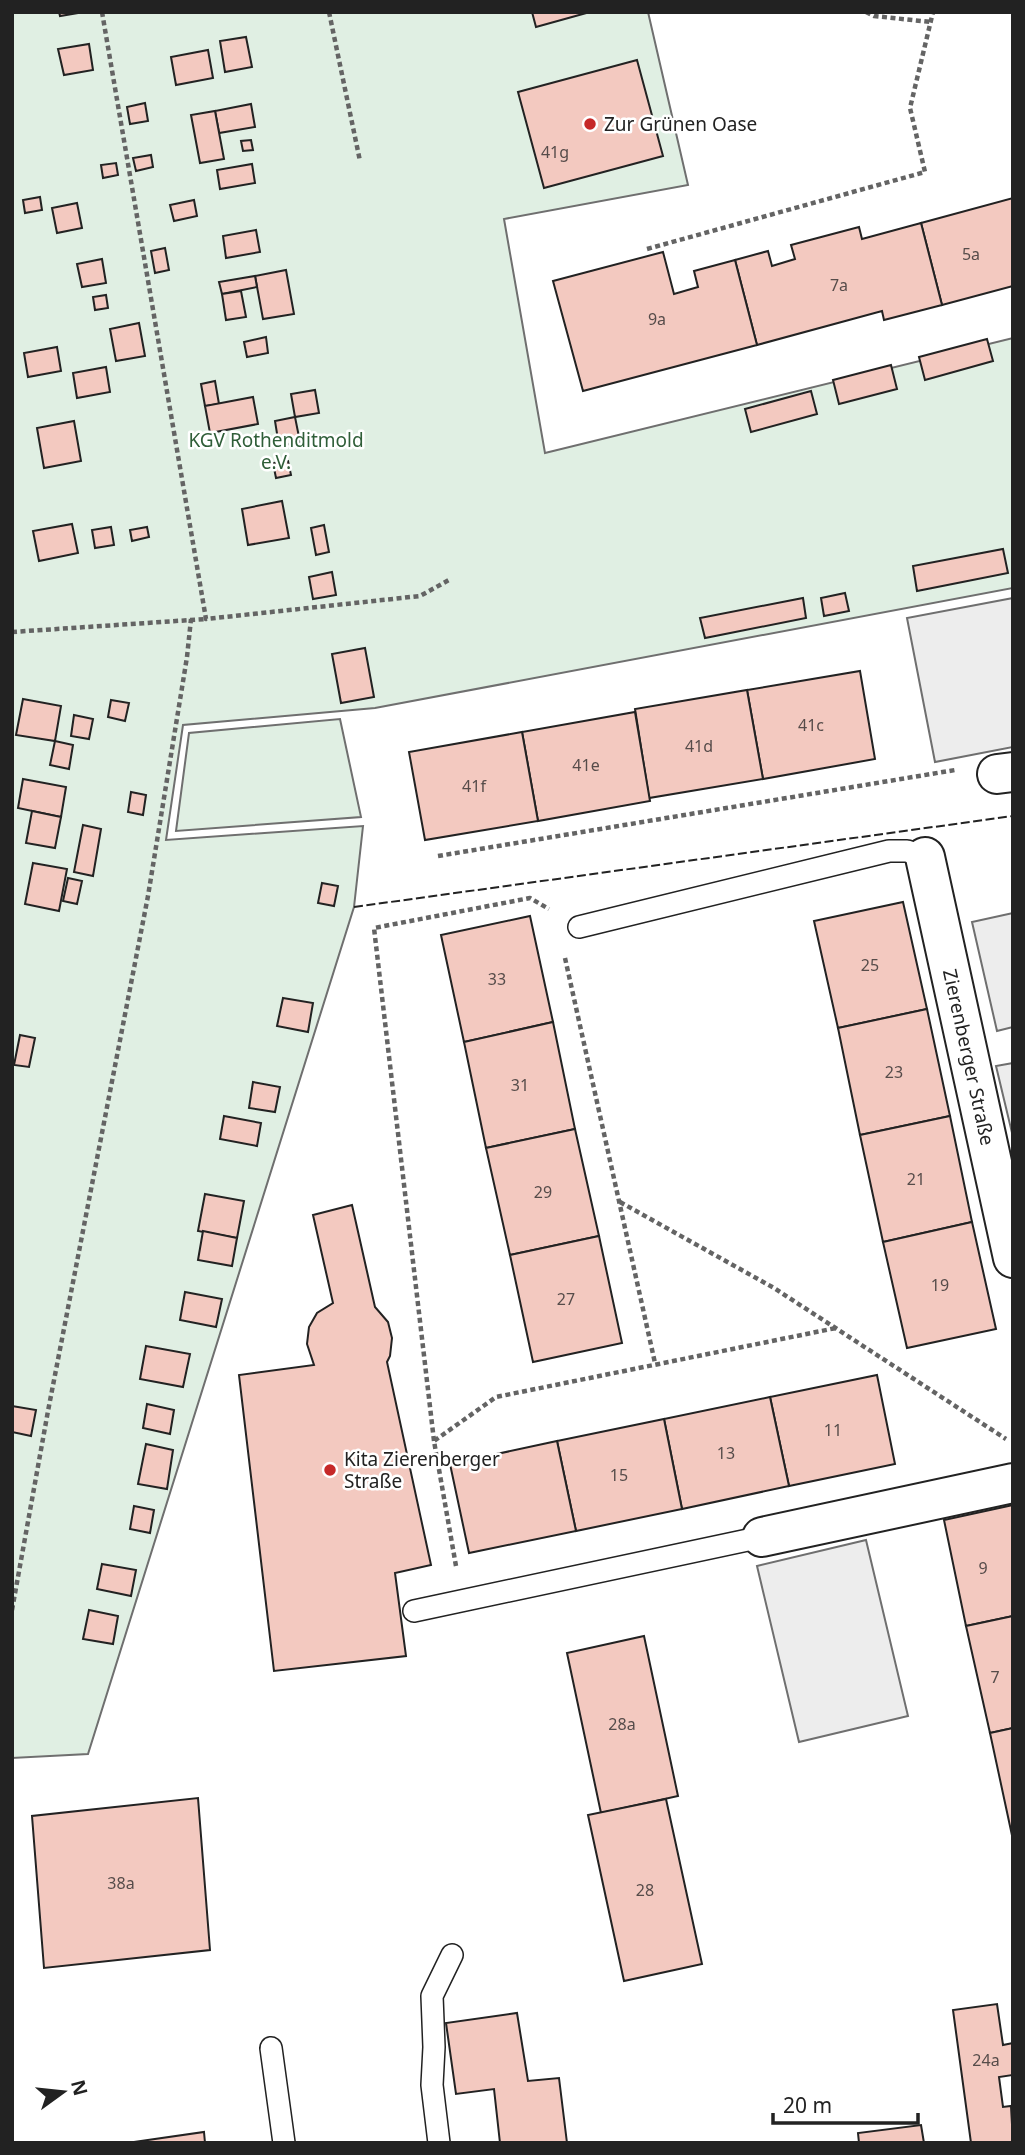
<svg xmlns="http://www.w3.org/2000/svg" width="1025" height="2155" viewBox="0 0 1025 2155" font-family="'Noto Sans',sans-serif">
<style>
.green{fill:#e0efe3;stroke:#6f6f6f;stroke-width:2}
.parking{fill:#ededed;stroke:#6f6f6f;stroke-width:2}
.building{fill:#f3c9c0;stroke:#222;stroke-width:2}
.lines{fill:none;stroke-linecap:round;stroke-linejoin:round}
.service-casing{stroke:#222;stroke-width:24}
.minor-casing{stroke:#222;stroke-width:42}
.path{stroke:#646464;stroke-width:4.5;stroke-dasharray:5 3.5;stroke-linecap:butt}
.service{stroke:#fff;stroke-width:21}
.minor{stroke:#fff;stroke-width:38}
.fence{stroke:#222;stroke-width:2;stroke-dasharray:9 3.5;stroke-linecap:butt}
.poi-dot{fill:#c62828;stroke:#fff;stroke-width:2.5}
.labels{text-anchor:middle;stroke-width:5;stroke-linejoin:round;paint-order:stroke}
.number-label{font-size:16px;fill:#564c4a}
.poi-label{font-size:19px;fill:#222;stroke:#fff;text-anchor:start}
.park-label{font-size:19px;fill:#2f5e38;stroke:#fff}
.street-label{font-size:19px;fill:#222;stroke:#fff}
</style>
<rect width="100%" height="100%" fill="#fff"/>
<!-- green -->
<g class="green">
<path d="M12,12H648L688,185L504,219L545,453L1013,338V588L375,708L183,725L166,840L363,826L354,907L88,1754L12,1758Z"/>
<path d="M340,719L361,817L176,831L189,733Z"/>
</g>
<!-- parking -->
<g class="parking">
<path d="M1013,598V747L935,762L907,618Z"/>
<path d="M1013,913V1027L997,1031L972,922Z"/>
<path d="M1013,1063V1137L996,1066Z"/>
<path d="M866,1540L908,1716L799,1742L757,1566Z"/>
</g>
<!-- building -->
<g class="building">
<path d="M59,12H84L60,16Z"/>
<path d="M532,12H590L536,27Z"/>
<path d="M246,37L252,67L225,72L220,41Z"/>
<path d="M89,44L93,70L64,75L58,49Z"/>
<path d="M208,50L213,78L176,85L171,57Z"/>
<path d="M637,60L663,156L544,188L518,92Z"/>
<path d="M145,103L148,121L130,124L127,107Z"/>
<path d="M251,104L255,127L219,133L215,111Z"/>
<path d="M215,111L224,159L200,163L191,115Z"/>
<path d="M251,140L253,150L243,151L241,141Z"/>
<path d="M151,155L153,167L136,171L133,158Z"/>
<path d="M116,163L118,175L103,178L101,165Z"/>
<path d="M252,164L255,183L220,189L217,170Z"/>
<path d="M40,197L42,210L25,213L23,200Z"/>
<path d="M1013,198V286L942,305L921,223Z"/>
<path d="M194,200L197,216L174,221L170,205Z"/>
<path d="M77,203L82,228L57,233L52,208Z"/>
<path d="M921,223L942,305L884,320L882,311L757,345L735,260L768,251L772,266L795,259L791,245L859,227L862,239Z"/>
<path d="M256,230L260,252L226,258L223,236Z"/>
<path d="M165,248L169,270L155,273L151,251Z"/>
<path d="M663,252L674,294L698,287L694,271L735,260L757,345L583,391L553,281Z"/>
<path d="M102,259L106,283L82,287L77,264Z"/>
<path d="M286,270L294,314L263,319L255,276Z"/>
<path d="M255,276L257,287L222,294L219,282Z"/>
<path d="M241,291L246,317L226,320L222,294Z"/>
<path d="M106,295L108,308L95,310L93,297Z"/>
<path d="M139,323L145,356L116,361L110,329Z"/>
<path d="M266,337L268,353L247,357L244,342Z"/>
<path d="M987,339L993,361L925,380L919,357Z"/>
<path d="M57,347L61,371L28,377L24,353Z"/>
<path d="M891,365L897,389L839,404L833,380Z"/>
<path d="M106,367L110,392L77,398L73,373Z"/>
<path d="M215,381L219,404L205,406L201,384Z"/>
<path d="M315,390L319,413L295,417L291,394Z"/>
<path d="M811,391L817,414L751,432L745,409Z"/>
<path d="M253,397L258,424L210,433L205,406Z"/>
<path d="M295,417L300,442L279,446L275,421Z"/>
<path d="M74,421L81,461L44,468L37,428Z"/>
<path d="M288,461L291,475L276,478L273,463Z"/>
<path d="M282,501L289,538L248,545L242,509Z"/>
<path d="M72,524L78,553L39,561L33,531Z"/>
<path d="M324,525L329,552L316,555L311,528Z"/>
<path d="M111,527L114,545L95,548L92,530Z"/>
<path d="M147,527L149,537L132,541L130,530Z"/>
<path d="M1003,549L1008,573L917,591L913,566Z"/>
<path d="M332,572L336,595L313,599L309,577Z"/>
<path d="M845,593L849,611L824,616L821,598Z"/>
<path d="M803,598L806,618L705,638L700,618Z"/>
<path d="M365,648L374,697L341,703L332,654Z"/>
<path d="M860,671L875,759L763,779L747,690Z"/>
<path d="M747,690L763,779L649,798L635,709Z"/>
<path d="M23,699L61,706L55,741L16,735Z"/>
<path d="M111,700L129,703L125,721L108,717Z"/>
<path d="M635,712L650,801L538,821L522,732Z"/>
<path d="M74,715L93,719L89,739L71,736Z"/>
<path d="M522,732L538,821L425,840L409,752Z"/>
<path d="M55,741L73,745L69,769L50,765Z"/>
<path d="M23,779L66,787L61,817L18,808Z"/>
<path d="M131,792L146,795L143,815L128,812Z"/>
<path d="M32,811L61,817L55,848L26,843Z"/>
<path d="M83,825L101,829L93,876L74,872Z"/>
<path d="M33,863L67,869L59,911L25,904Z"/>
<path d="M68,878L82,881L77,904L63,901Z"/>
<path d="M322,883L338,886L334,906L318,903Z"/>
<path d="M903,902L927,1009L838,1028L814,921Z"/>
<path d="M530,916L553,1022L464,1042L441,935Z"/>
<path d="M283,998L313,1003L308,1032L277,1026Z"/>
<path d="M927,1009L950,1116L860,1135L838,1028Z"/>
<path d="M553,1022L575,1129L486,1148L464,1042Z"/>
<path d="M20,1035L35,1038L29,1067L14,1065Z"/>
<path d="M253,1082L280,1087L275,1112L249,1108Z"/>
<path d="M224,1116L261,1123L257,1146L220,1139Z"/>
<path d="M950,1116L972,1222L883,1242L860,1135Z"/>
<path d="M575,1129L599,1236L510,1255L486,1148Z"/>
<path d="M205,1194L244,1201L237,1238L198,1231Z"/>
<path d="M352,1205L375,1307L388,1322L392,1338L390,1356L387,1362L431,1565L395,1573L406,1656L274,1671L239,1375L314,1365L307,1344L309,1327L317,1313L333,1303L313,1215Z"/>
<path d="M972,1222L996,1329L907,1348L883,1242Z"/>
<path d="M203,1231L237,1238L232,1266L198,1260Z"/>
<path d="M599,1236L622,1343L533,1362L510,1255Z"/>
<path d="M185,1292L222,1299L216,1327L180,1320Z"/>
<path d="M146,1346L190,1354L183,1387L140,1379Z"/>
<path d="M877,1375L895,1464L789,1486L770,1397Z"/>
<path d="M770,1397L789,1486L682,1509L664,1419Z"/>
<path d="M147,1404L174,1410L170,1434L143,1428Z"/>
<path d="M12,1406L36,1410L31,1436L12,1432Z"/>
<path d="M664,1419L682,1509L576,1531L557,1441Z"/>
<path d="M557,1441L576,1531L469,1553L450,1464Z"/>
<path d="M146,1444L173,1450L167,1489L138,1484Z"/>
<path d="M1013,1505V1616L966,1626L944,1520Z"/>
<path d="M134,1506L154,1510L150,1533L130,1529Z"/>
<path d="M102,1564L136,1570L131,1596L97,1589Z"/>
<path d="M89,1610L118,1616L113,1644L83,1639Z"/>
<path d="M1013,1616V1728L990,1733L966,1626Z"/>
<path d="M644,1636L678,1796L601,1813L567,1653Z"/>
<path d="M1013,1728V1840L990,1733Z"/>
<path d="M198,1798L210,1950L44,1968L32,1816Z"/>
<path d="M666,1799L702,1964L624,1981L588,1815Z"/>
<path d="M997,2004L1003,2045L1013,2043V2075L999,2077L1003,2107L1011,2106L1013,2143H971L953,2010Z"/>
<path d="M517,2013L528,2081L559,2078L567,2143H500L494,2089L456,2094L446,2023Z"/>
<path d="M921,2125L924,2143H859L858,2133Z"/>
<path d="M204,2132L205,2143H127Z"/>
</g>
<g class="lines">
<!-- service casing -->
<g class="service-casing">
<g id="service">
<path d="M579,927L889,851H907L925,857"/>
<path d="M414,1611L762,1537"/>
<path d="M271,2048L284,2143"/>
<path d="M439,2143L432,2085L434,2047L432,1996L452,1955"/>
</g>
</g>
<!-- minor casing -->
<g class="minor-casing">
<g id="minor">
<path d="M997,774L1013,772"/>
<path id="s1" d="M925,857L1013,1258"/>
<path d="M762,1537L1013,1483"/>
</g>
</g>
<!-- path -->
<g class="path">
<path d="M102,12L206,619L420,596L449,580"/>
<path d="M329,12L360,161"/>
<path d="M866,12L874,16L931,22"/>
<path d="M647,249L925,172L910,108L933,12"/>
<path d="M12,632L206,619"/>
<path d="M438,856L955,770"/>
<path d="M565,958L655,1363"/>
<path d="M620,1202L774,1288L1006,1439"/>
<path d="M434,1441L374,928L530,898L549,909"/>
<path d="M456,1566L434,1441L496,1397L836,1328"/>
<path d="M12,1610L48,1411L148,896L187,657L191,619"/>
</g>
<!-- service -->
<use href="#service" class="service"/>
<!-- minor -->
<use href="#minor" class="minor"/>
<!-- fence -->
<path class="fence" d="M354,907L1013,816"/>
</g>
<!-- markers -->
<g class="poi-dot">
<circle cx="590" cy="124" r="7"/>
<circle cx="330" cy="1470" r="7"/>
</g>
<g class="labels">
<!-- number labels -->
<g class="number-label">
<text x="555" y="158">41g</text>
<text x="971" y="260">5a</text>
<text x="839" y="291">7a</text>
<text x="657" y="325">9a</text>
<text x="811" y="731">41c</text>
<text x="699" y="752">41d</text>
<text x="586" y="771">41e</text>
<text x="474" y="792">41f</text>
<text x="870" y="971">25</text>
<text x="497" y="985">33</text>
<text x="894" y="1078">23</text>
<text x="520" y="1091">31</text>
<text x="916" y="1185">21</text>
<text x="543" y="1198">29</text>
<text x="940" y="1291">19</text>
<text x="566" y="1305">27</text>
<text x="833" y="1436">11</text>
<text x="726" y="1459">13</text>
<text x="619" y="1481">15</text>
<text x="983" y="1574">9</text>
<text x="995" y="1683">7</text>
<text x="622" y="1730">28a</text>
<text x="121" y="1889">38a</text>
<text x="645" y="1896">28</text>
<text x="986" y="2066">24a</text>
</g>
<!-- poi labels -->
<g class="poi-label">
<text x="604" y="131">Zur Grünen Oase</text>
<text x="344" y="1466">Kita Zierenberger<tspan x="344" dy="22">Straße</tspan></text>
</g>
<!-- park labels -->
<g class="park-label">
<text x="276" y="447">KGV Rothenditmold<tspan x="276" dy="22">e.V.</tspan></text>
</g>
<!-- street labels -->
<g class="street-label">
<text dy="7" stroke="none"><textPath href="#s1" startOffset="205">Zierenberger Straße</textPath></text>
</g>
</g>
<!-- border -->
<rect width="1025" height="2155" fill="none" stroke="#222222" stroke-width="28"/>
<!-- north arrow -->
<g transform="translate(63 2092) rotate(75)" stroke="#ffffff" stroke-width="5" paint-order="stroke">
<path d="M0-5L12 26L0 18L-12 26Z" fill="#222222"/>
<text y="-10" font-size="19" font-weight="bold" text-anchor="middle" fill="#222222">N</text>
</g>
<!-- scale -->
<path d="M773 2113v10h145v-10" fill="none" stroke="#222222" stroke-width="3.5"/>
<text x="783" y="2113" font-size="21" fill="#222222" stroke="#ffffff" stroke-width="5" paint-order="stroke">20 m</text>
</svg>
